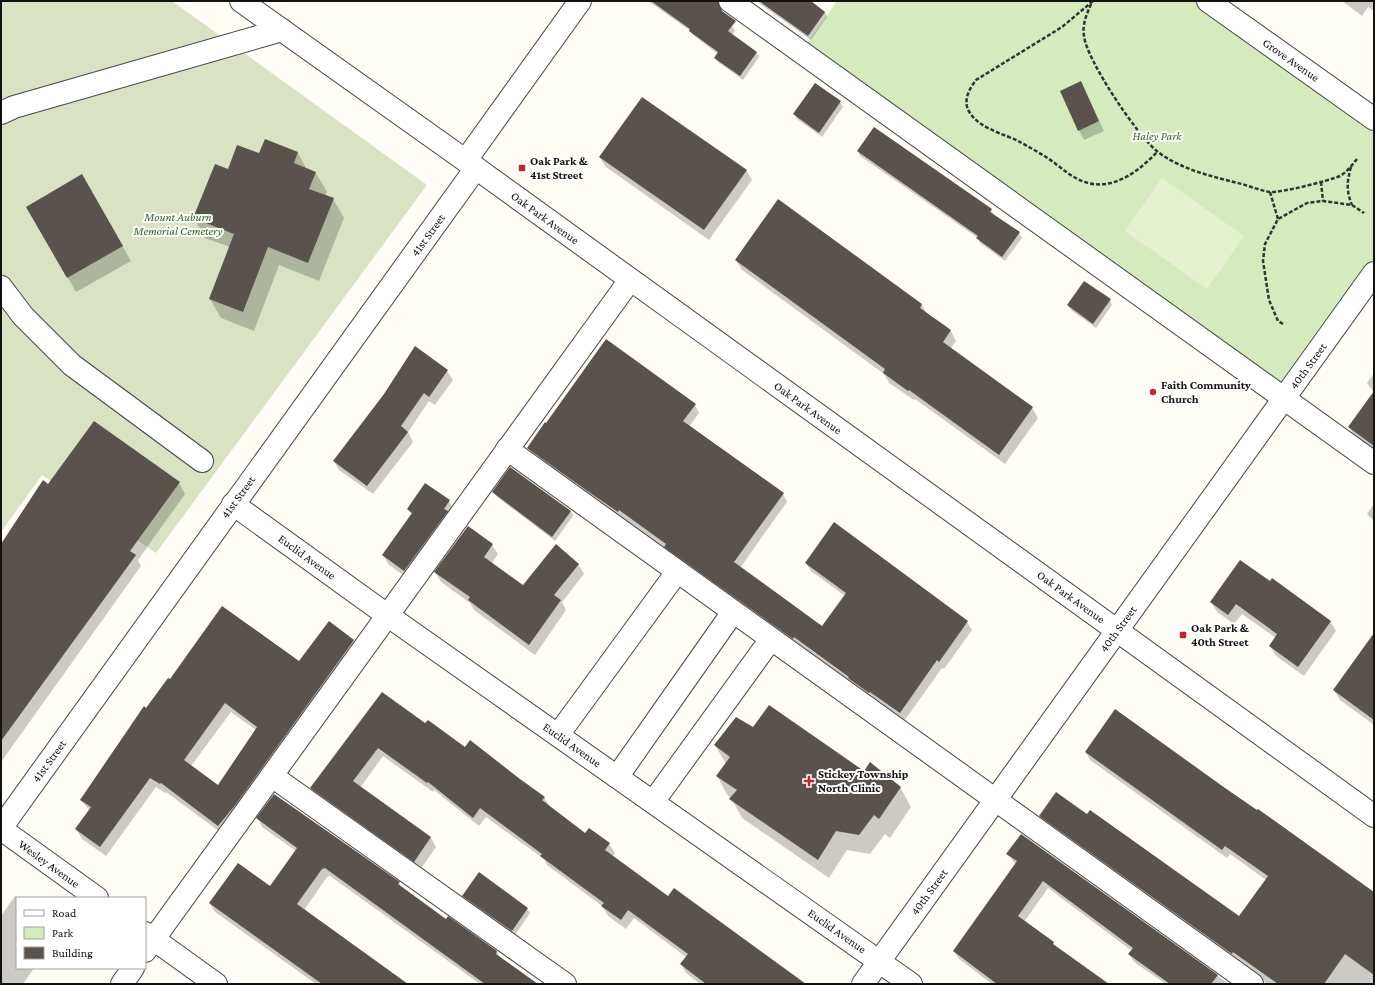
<svg xmlns="http://www.w3.org/2000/svg" width="1375" height="985" viewBox="0 0 1375 985" font-family="'Crimson Pro',serif">
<style>
.green{fill:#d5ebbd}
.cemetery{fill:#d9e3c4}
.pitch{fill:#e6f2cf}
.shadow{fill:#0003;fill-rule:evenodd}
.building{fill:#5a524d;fill-rule:evenodd}
.lines{fill:none;stroke-linecap:round;stroke-linejoin:round}
.minor-casing{stroke:#444;stroke-width:24}
.path{stroke:#333;stroke-width:2.5;stroke-dasharray:4 2;stroke-linecap:butt}
.minor{stroke:#fff;stroke-width:22}
.poi-dot{fill:#c4262e;stroke:#fff;stroke-width:1.5}
.labels{text-anchor:middle;stroke-width:4;stroke-linejoin:round;paint-order:stroke}
.street-label{font-size:12px;fill:#111;stroke:#fff}
.park-label{font-size:12px;font-style:italic;fill:#2f6b1f;stroke:#fff}
.poi-label{font-size:12px;font-weight:bold;fill:#111;stroke:#fff;text-anchor:start}
</style>
<rect width="100%" height="100%" fill="#fffdf5"/>
<!-- green -->
<path class="green" d="M837,1H1197L1374,129V261L1284,388L804,48Z"/>
<!-- cemetery -->
<path class="cemetery" d="M1,1H172L427,185L156,553L42,475L1,532Z"/>
<!-- pitch -->
<path class="pitch" d="M1162,178L1244,236L1207,289L1125,231Z"/>
<!-- shadow -->
<g class="shadow">
<path d="M648,1H697L732,26L735,31L732,35L757,53L759,57L743,80L718,62L715,58L718,54L693,35L689,30Z"/>
<path d="M756,1H809L825,12L827,17L811,40Z"/>
<path d="M1342,1H1374V11L1368,7L1362,16Z"/>
<path d="M1081,83L1104,131L1084,140L1079,130Z"/>
<path d="M815,85L840,102L843,107L822,137L797,119L794,114Z"/>
<path d="M858,151L991,210L994,215L1019,233L1022,238L1005,261L980,243L978,238L860,156Z"/>
<path d="M297,152L307,169L316,173L327,192L325,196L333,199L344,218L319,281L279,265L254,331L221,318L210,299L230,247L205,238L194,218L228,170L259,154Z"/>
<path d="M600,158L746,170L752,180L709,240L606,167Z"/>
<path d="M82,176L131,261L76,292L27,207Z"/>
<path d="M779,200L922,305L927,314L951,331L956,341L950,349L1032,408L1038,418L1005,464L915,399L914,400L889,383L884,374L742,270L736,260Z"/>
<path d="M1110,300L1112,305L1096,328L1071,310L1068,306Z"/>
<path d="M447,371L453,380L435,405L429,401L408,432L413,442L373,494L339,470L334,461Z"/>
<path d="M1374,373V450L1354,436L1349,427L1374,393L1367,383Z"/>
<path d="M695,405L699,413L689,427L783,494L787,502L740,568L822,627L845,596L811,571L806,563L967,622L972,630L944,669L942,668L904,721L854,687L851,682L798,645L797,646L670,555L667,549L532,456L528,448Z"/>
<path d="M179,483L185,494L138,560L141,566L1,762V545L48,485Z"/>
<path d="M494,492L571,511L573,516L555,541L496,496Z"/>
<path d="M449,501L455,511L410,580L389,565L383,555L412,515L408,509Z"/>
<path d="M1374,504V521L1367,514Z"/>
<path d="M492,545L498,554L492,563L523,586L578,564L584,574L562,602L566,610L535,655L474,610L470,603L441,582L435,572Z"/>
<path d="M1240,561L1330,621L1336,631L1304,676L1276,656L1270,646L1276,638L1242,614L1234,624L1217,612L1211,602Z"/>
<path d="M330,623L353,641L359,651L224,835L166,792L165,793L156,787L106,856L82,839L76,829L90,811L81,800L146,709L170,681L299,663ZM231,712L256,730L218,786L191,766Z"/>
<path d="M1374,638V725L1340,700L1334,690Z"/>
<path d="M382,693L425,725L544,797L550,807L586,834L609,844L615,853L612,857L669,897L803,984H700L686,973L681,964L686,957L634,918L626,929L608,916L602,906L547,865L544,859L486,817L479,826L434,790L433,792L383,756L360,788L431,838L436,847L420,870L317,797L312,788Z"/>
<path d="M754,729L900,787L911,807L890,838L885,834L870,854L847,850L829,878L742,818L731,798L728,796L717,776L726,764L715,745Z"/>
<path d="M1086,752L1224,789L1374,894V984H1265V982L1045,824L1040,816L1239,918L1266,880L1230,854L1227,858L1090,760Z"/>
<path d="M258,818L399,883L402,889L446,920L497,952L500,959L536,984H480L330,876L327,877L304,910L405,984H316L215,912L210,904L270,888L296,851L262,827Z"/>
<path d="M1021,835L1229,984H1166L1134,962L1129,954L1132,951L1048,888L1024,922L1104,984H992L959,959L954,951L1016,865L1008,854Z"/>
<path d="M15,896L17,898V968H34L23,984H1V916Z"/>
<path d="M463,896L527,909L530,913L515,935L466,900Z"/>
</g>
<!-- building -->
<g class="building">
<path d="M651,1H718L722,11L736,21L728,31L757,52L740,76L714,58L718,52L689,31L690,29Z"/>
<path d="M759,1H811L825,12L808,36Z"/>
<path d="M1081,81L1099,121L1078,131L1060,91Z"/>
<path d="M815,83L841,101L819,133L793,114Z"/>
<path d="M642,97L747,170L704,230L599,157Z"/>
<path d="M874,127L992,209L990,212L1020,232L1002,257L976,238L978,236L857,151Z"/>
<path d="M265,139L298,152L294,163L316,172L309,189L334,198L308,263L268,247L243,312L209,299L234,234L193,218L215,164L228,169L237,145L259,153Z"/>
<path d="M82,174L123,246L67,278L26,207Z"/>
<path d="M778,199L922,304L920,308L951,330L943,342L1033,407L999,455L909,390L908,391L883,373L885,369L735,260Z"/>
<path d="M1084,281L1111,299L1093,324L1067,305Z"/>
<path d="M606,339L696,404L683,421L784,493L734,562L822,626L846,593L805,563L834,522L968,621L939,662L937,660L900,713L870,692L869,693L848,678L849,677L794,637L793,639L664,547L666,544L619,510L618,512L586,490L527,448L545,422L546,423Z"/>
<path d="M415,346L448,370L429,397L424,393L401,426L408,432L367,486L333,461L384,394Z"/>
<path d="M1374,391V446L1348,427Z"/>
<path d="M94,421L180,482L130,551L136,555L1,741V544L43,480L48,484Z"/>
<path d="M510,467L571,511L552,537L492,492Z"/>
<path d="M425,483L450,500L444,509L448,511L404,571L382,555L412,513L407,509Z"/>
<path d="M468,526L493,544L484,557L523,585L556,544L579,564L554,595L561,600L529,645L468,600L470,597L434,572Z"/>
<path d="M1240,560L1270,581L1272,578L1331,621L1298,667L1269,646L1277,634L1236,604L1228,615L1210,602Z"/>
<path d="M222,606L299,661L329,621L354,640L236,804L218,826L161,783L160,784L150,778L100,847L75,829L91,807L80,800L144,706L146,708L168,678L170,679ZM225,703L257,727L218,785L184,760Z"/>
<path d="M1374,633V720L1333,690Z"/>
<path d="M382,692L425,723L428,720L465,747L470,740L520,779L545,797L542,800L585,833L589,828L610,843L605,850L668,896L674,888L806,984H706L680,964L688,954L628,910L621,920L601,906L604,903L540,856L542,854L480,808L473,818L428,782L427,783L378,748L353,781L431,837L414,862L310,788Z"/>
<path d="M769,705L864,771L870,762L901,787L879,819L874,815L859,835L836,831L818,860L729,799L737,790L716,776L730,757L714,745L736,717L753,727Z"/>
<path d="M1115,709L1225,788L1257,810L1258,809L1374,892V975L1345,954L1324,984H1278L1233,952L1232,954L1039,816L1056,792L1087,814L1090,810L1239,916L1268,876L1225,846L1222,850L1085,752Z"/>
<path d="M274,794L400,882L398,884L446,919L448,916L497,951L496,954L538,984H485L325,868L322,869L297,904L408,984H322L209,903L238,863L270,886L297,848L256,818Z"/>
<path d="M1021,834L1218,975L1211,984H1170L1128,954L1133,948L1043,881L1018,916L1054,942L1053,944L1109,984H997L953,951L1017,861L1006,854Z"/>
<path d="M479,872L528,908L512,931L462,896Z"/>
</g>
<g class="lines">
<!-- minor casing -->
<g class="minor-casing">
<g id="minor">
<path d="M241,1L476,168L1374,816"/>
<path d="M730,1L1374,463"/>
<path d="M1208,1L1374,119"/>
<path d="M1,113L14,107L282,30"/>
<path d="M466,160L580,1"/>
<path d="M1,287L23,316L72,365L202,461"/>
<path d="M507,449L1252,984"/>
<path d="M233,504L387,615L911,984"/>
<path d="M558,735L677,572"/>
<path d="M272,776L565,984"/>
<path d="M617,777L733,612"/>
<path d="M653,802L771,639"/>
<path d="M1,828L476,168"/>
<path d="M1,829L97,898"/>
<path d="M145,933L216,984"/>
<path d="M145,951L630,280"/>
<path d="M122,984L133,968"/>
<path d="M863,984L1374,273"/>
</g>
</g>
<!-- path -->
<g class="path">
<path d="M1093,1L1062,27L976,80C969,89 962,102 970,113C980,129 1005,134 1020,142C1029,147 1038,152 1046,157C1060,166 1072,179 1088,183C1115,190 1140,170 1157,152"/>
<path d="M1091,4C1087,14 1082,24 1084,36C1086,59 1138,137 1158,152C1182,170 1214,177 1242,184C1251,187 1260,190 1269,192C1281,193 1328,181 1340,176C1347,172 1352,165 1357,159"/>
<path d="M1351,167C1347,181 1346,191 1352,205"/>
<path d="M1321,182L1323,201"/>
<path d="M1270,192L1278,219"/>
<path d="M1283,324L1278,321L1269,300L1263,261L1265,244L1278,219L1307,203L1323,201L1352,205L1364,213"/>
</g>
<!-- minor -->
<use href="#minor" class="minor"/>
</g>
<!-- markers -->
<g class="poi-dot">
<rect x="518" y="164" width="8" height="8" rx="2"/>
<circle cx="1153" cy="392" r="4"/>
<rect x="1179" y="631" width="8" height="8" rx="2"/>
<path d="M807 775h4v4h4v4h-4v4h-4v-4h-4v-4h4z"/>
</g>
<g class="labels">
<!-- street labels -->
<g class="street-label">
<text transform="translate(1291 60) rotate(35)" y="4">Grove Avenue</text>
<text transform="translate(545 218) rotate(36)" y="4">Oak Park Avenue</text>
<text transform="translate(428 235) rotate(-54)" y="4">41st Street</text>
<text transform="translate(1308 366) rotate(-54)" y="4">40th Street</text>
<text transform="translate(808 408) rotate(36)" y="4">Oak Park Avenue</text>
<text transform="translate(238 497) rotate(-54)" y="4">41st Street</text>
<text transform="translate(307 557) rotate(36)" y="4">Euclid Avenue</text>
<text transform="translate(1071 597) rotate(36)" y="4">Oak Park Avenue</text>
<text transform="translate(1118 629) rotate(-54)" y="4">40th Street</text>
<text transform="translate(572 745) rotate(35)" y="4">Euclid Avenue</text>
<text transform="translate(49 761) rotate(-54)" y="4">41st Street</text>
<text transform="translate(49 864) rotate(36)" y="4">Wesley Avenue</text>
<text transform="translate(929 892) rotate(-54)" y="4">40th Street</text>
<text transform="translate(837 931) rotate(35)" y="4">Euclid Avenue</text>
</g>
<!-- park labels -->
<g class="park-label">
<text x="1157" y="140">Haley Park</text>
<text x="178" y="221">Mount Auburn<tspan x="178" dy="14">Memorial Cemetery</tspan></text>
</g>
<!-- poi labels -->
<g class="poi-label">
<text x="530" y="165">Oak Park &amp;<tspan x="530" dy="14">41st Street</tspan></text>
<text x="1161" y="389">Faith Community<tspan x="1161" dy="14">Church</tspan></text>
<text x="1191" y="632">Oak Park &amp;<tspan x="1191" dy="14">40th Street</tspan></text>
<text x="818" y="778">Stickey Township<tspan x="818" dy="14">North Clinic</tspan></text>
</g>
</g>
<!-- border -->
<rect width="1375" height="985" fill="none" stroke="#111111" stroke-width="4"/>
<!-- legend -->
<rect x="16" y="897" width="130" height="72" fill="#ffffff" stroke="#a0a0a0"/>
<rect x="24" y="910" width="20" height="6" fill="#ffffff" stroke="#a0a0a0"/>
<text x="52" y="917" font-size="12" fill="#111111">Road</text>
<rect x="24" y="927" width="20" height="12" fill="#d5ebbd" stroke="#a0a0a0"/>
<text x="52" y="937" font-size="12" fill="#111111">Park</text>
<rect x="24" y="947" width="20" height="12" fill="#5a524d" stroke="#a0a0a0"/>
<text x="52" y="957" font-size="12" fill="#111111">Building</text>
</svg>
